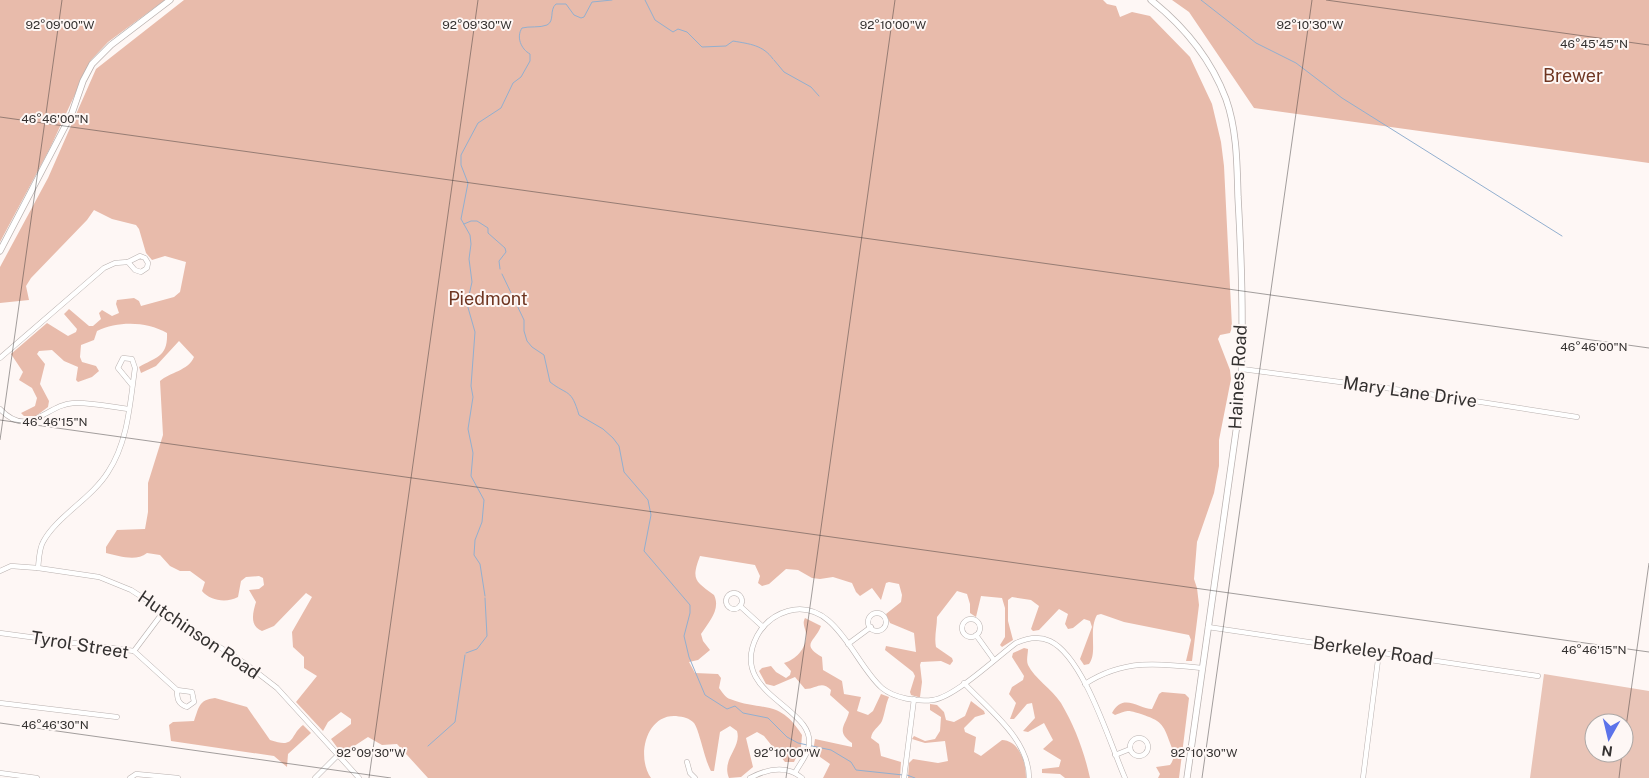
<svg xmlns="http://www.w3.org/2000/svg" width="1649" height="778" viewBox="0 0 1649 778" font-family="'Public Sans',sans-serif">
<style>
.green{fill:#e9c4b7;fill-rule:evenodd}
.forest{fill:#e8bbab}
.lines{fill:none;stroke-linecap:round;stroke-linejoin:round}
.stream{stroke:#92afcf;stroke-width:1}
.street-casing{stroke:#b9b1af;stroke-width:5.5}
.secondary-casing{stroke:#b9b1af;stroke-width:7}
.street{stroke:#fff;stroke-width:4.5}
.secondary{stroke:#fff;stroke-width:5.5}
.ticks{fill:none;stroke:#343130;stroke-width:1;stroke-opacity:0.45}
.labels{text-anchor:middle;stroke-width:4;stroke-linejoin:round;paint-order:stroke}
.park-label{font-size:18px;fill:#6f3622;stroke:#fef7f5}
.street-label{font-size:18px;fill:#343130;stroke:#fef7f5}
.ticks-label{font-size:12px;text-anchor:middle;fill:#343130;stroke:#fef7f5;stroke-width:4;stroke-linejoin:round;paint-order:stroke}
</style>
<rect width="100%" height="100%" fill="#fef7f5"/>
<!-- green -->
<path class="green" d="M1544,674L1649,691V778H1530ZM1594,723H1624V753H1594Z"/>
<!-- forest -->
<g class="forest">
<path d="M0,0H165L108,42L91,60L50,148L0,242Z"/>
<path d="M184,0H1103L1107,4L1116,6L1120,17L1132,12L1150,16L1190,57L1212,104L1221,142L1224,166L1232,327L1230,333L1220,335L1218,339L1230,370L1231,379L1219,440V466L1214,493L1197,542L1194,579L1197,588L1199,605L1192,661H1186L1191,640L1189,635L1124,622L1101,614L1097,615C1088,631 1098,652 1089,664L1084,665L1080,659L1092,627L1090,621L1084,619L1073,628L1068,629L1065,624L1068,614L1059,609L1039,630L1033,631L1031,629L1039,606L1031,600L1012,597L1008,600V621L1013,640L1002,647L1000,645L1005,637V608L1002,598L981,596L976,617L970,613V604L967,594L957,591L937,617C937,627 934,637 936,647L952,658L953,661L950,665L941,661L921,662L920,665L922,682L920,697H918L911,695L910,692L915,676L913,672L885,650L886,646L916,652L914,633L890,623L886,614L901,602L902,595L899,584L889,582L886,583L881,600L872,588L860,596L856,592L852,583L833,577L820,579L812,578L798,570L786,569L769,584L762,586L758,583L760,576L755,565L700,556C691,580 695,581 714,595C721,609 709,622 701,634L703,641L710,650L698,660L689,662L695,673L718,674L721,678L719,688C722,692 726,698 730,699C762,712 779,698 802,735L801,747L794,762H785L764,736L757,732L746,738L753,767L741,777L729,778C721,759 742,748 737,731L730,726L720,732L714,771H711C705,761 699,729 694,723C689,718 684,717 676,716C646,714 636,757 651,778H428L397,744L382,745L368,737L342,754L331,739L351,724V719L341,712L328,722L323,731L296,702L317,676L304,668V657L293,647L292,632L312,597L306,593L274,626L262,631C249,626 253,612 256,602L249,590L259,589L264,585L263,578L259,576L246,577L241,581L238,597C227,603 210,601 202,591L205,582L190,571H180L170,566L160,555L147,553C136,562 119,556 106,553V547L117,530L145,529L148,512V483L163,435L160,381C170,372 188,371 194,357L179,341L156,366L141,373L139,367C156,357 168,357 167,333C146,321 118,321 97,331L94,340L81,345L80,357L82,362L96,366L99,371L92,377L78,382L76,380L78,367L64,361L52,350L39,351L37,354L45,364L40,384L49,401L48,407L36,416H24L21,413L35,406L37,398L32,388L19,380L23,372L11,354L47,323L68,336L76,332L77,329L64,314L69,309L89,326H93L101,319L99,313L102,310L112,316L119,313L116,304L117,300L134,298L139,301L141,306L174,297L180,292L186,262L165,256L152,260L146,253L139,229L136,225L112,219L94,210L87,220L31,278L26,286L29,300L0,303V267L48,178L96,69Z"/>
<path d="M1172,0H1649V163L1254,108L1189,12Z"/>
<path d="M805,618L821,626C815,642 800,644 822,657L823,670L842,681L844,694L861,697L857,711L868,715L873,711L881,694L889,697C886,703 885,713 882,721C879,727 872,730 871,738L879,744L881,756L901,762L900,778H823L830,764L813,752L815,739L852,747V743C835,731 846,725 849,712L830,695L831,690C821,680 817,689 805,689L795,677L774,686L766,684L759,671L762,668L771,666L776,672L786,678L790,675L791,671L784,663C796,660 808,647 806,633C805,627 802,624 805,618Z"/>
<path d="M1024,648L1028,649C1028,654 1026,660 1028,665C1034,678 1052,689 1061,703C1075,727 1084,751 1090,778H1065L1060,774L1042,773V769L1059,767L1061,760L1043,749L1053,740L1044,723L1028,732L1023,731L1035,718L1032,703L1027,704L1014,719H1010L1016,703L1009,694L1012,687L1023,680L1024,676L1012,657L1013,653Z"/>
<path d="M1162,692L1185,694L1189,698L1179,778H1158L1160,774L1156,767L1170,765C1176,757 1173,751 1170,743C1163,723 1161,721 1141,714C1127,710 1129,710 1115,715L1112,713C1123,692 1139,709 1152,709L1159,694Z"/>
<path d="M215,698L247,707L270,740C296,749 289,736 303,725L311,733L288,754L287,767L274,756L171,741L169,725L173,722L194,721C199,708 198,700 215,698Z"/>
<path d="M971,701L984,711L985,714L975,717L964,728L965,732L976,737L974,752L981,756L1002,740C1020,741 1026,763 1026,778H908L909,763L913,759L938,763L948,761L945,741L925,743L912,739L914,736L925,741L935,739L940,731L941,717L930,710V704L937,705L944,712L946,720L954,722L965,716Z"/>
</g>
<g class="lines">
<!-- stream -->
<g class="stream">
<path d="M645,0L655,20L673,32L678,29L687,32L702,47L726,46L733,41C750,44 763,45 773,59"/>
<path d="M1201,0L1256,43L1296,63L1342,98L1562,236"/>
<path d="M774,60L784,72L811,87L819,96"/>
<path d="M464,224L471,221H477L488,228V233L505,248L506,252L499,261L500,269"/>
<path d="M502,274L524,320V331L527,341L532,347L544,355L550,382C568,396 571,388 579,415L603,429L613,438L619,446L624,472L648,500L651,515L644,551L690,605V613L684,636L689,657L705,695L727,709L735,706L743,713L768,718L787,737L798,743L831,750L851,762L856,770L903,775"/>
<path d="M485,596L480,564L474,555L475,540L482,522L484,500L471,476L473,453L468,429L473,397L471,386L475,332L467,304L472,282L469,259L471,244L470,235L461,219L468,183L461,165V155L478,123L501,108L513,83L521,77L530,61V54C521,49 516,37 522,28C529,26 540,28 547,25C555,21 549,10 556,4H566L574,15L581,18L584,17L592,2L612,0"/>
<path d="M466,653L477,649L487,636L485,598"/>
<path d="M428,746L455,722L465,655"/>
<path d="M907,775L915,778"/>
</g>
<!-- street casing -->
<g class="street-casing">
<g id="street">
<path d="M140,256L145,258L148,263L147,268L141,272L135,270L128,262Z"/>
<path d="M0,358L104,268L115,263L128,262"/>
<path d="M1242,369L1416,392L1577,417"/>
<path d="M0,409C29,440 46,404 74,403C91,402 111,407 128,409"/>
<path d="M38,568C39,560 39,549 43,542C56,517 92,498 108,472C128,442 130,403 135,368L132,359L123,358L118,368L132,385"/>
<path d="M0,571L11,566L38,568L99,577L131,590L246,664L277,688L359,778"/>
<circle cx="734" cy="601" r="8"/>
<path d="M740,606L763,627"/>
<circle cx="877" cy="622" r="9"/>
<circle cx="971" cy="628" r="9"/>
<path d="M1208,627L1538,676"/>
<path d="M0,633L134,651L177,690L192,692L194,702L187,707C178,704 177,699 177,690"/>
<path d="M976,635L994,660"/>
<path d="M848,644L871,627"/>
<path d="M134,651L164,611"/>
<path d="M964,683C989,710 1029,739 1029,778"/>
<path d="M1085,684C1123,659 1159,663 1202,668"/>
<path d="M0,703L117,717"/>
<circle cx="1139" cy="747" r="9"/>
<path d="M1115,755L1130,749"/>
<path d="M687,762L690,773L695,778"/>
<path d="M0,773L37,778"/>
<path d="M795,773C799,765 806,757 808,749C821,707 726,696 757,636C764,623 774,615 788,611C836,598 854,664 882,688C894,698 917,702 933,700C955,697 997,657 1016,643C1027,638 1039,636 1050,641C1084,657 1110,744 1125,778"/>
<path d="M130,778L136,774L178,778"/>
<path d="M315,778L337,756"/>
<path d="M750,778C767,769 786,764 802,778"/>
<path d="M904,778L914,699"/>
<path d="M1363,778L1379,652"/>
</g>
</g>
<!-- secondary casing -->
<g class="secondary-casing">
<g id="secondary">
<path d="M1151,0C1185,27 1211,59 1226,99C1237,130 1237,164 1238,197C1242,265 1244,334 1240,403L1187,778"/>
<path d="M0,251L72,113L83,81L92,64L111,45L170,0"/>
</g>
</g>
<!-- street -->
<use href="#street" class="street"/>
<!-- secondary -->
<use href="#secondary" class="secondary"/>
</g>
<!-- ticks -->
<path class="ticks" d="M1326,0L1649,45M0,117L1649,348M0,420L1649,652M0,440L62,0M0,723L391,778M1624,741L1649,563M369,778L478,0M786,778L895,0M1202,778L1312,0M1619,778L1622,753"/>
<g class="labels">
<!-- park labels -->
<g class="park-label">
<text x="1573" y="82">Brewer</text>
<text x="488" y="305">Piedmont</text>
</g>
<!-- street labels -->
<g class="street-label">
<text transform="translate(1238 377) rotate(-87)" y="6">Haines Road</text>
<text transform="translate(1410 392) rotate(8)" y="6">Mary Lane Drive</text>
<text transform="translate(199 635) rotate(34)" y="6">Hutchinson Road</text>
<text transform="translate(80 645) rotate(9)" y="6">Tyrol Street</text>
<text transform="translate(1373 651) rotate(8)" y="6">Berkeley Road</text>
</g>
</g>
<g class="ticks-label">
<text x="60" y="29">92°09'00"W</text>
<text x="477" y="29">92°09'30"W</text>
<text x="893" y="29">92°10'00"W</text>
<text x="1310" y="29">92°10'30"W</text>
<text x="1594" y="48">46°45'45"N</text>
<text x="55" y="123">46°46'00"N</text>
<text x="1594" y="351">46°46'00"N</text>
<text x="55" y="426">46°46'15"N</text>
<text x="1594" y="654">46°46'15"N</text>
<text x="55" y="729">46°46'30"N</text>
<text x="371" y="757">92°09'30"W</text>
<text x="787" y="757">92°10'00"W</text>
<text x="1204" y="757">92°10'30"W</text>
</g>
<!-- north arrow -->
<g transform="translate(1609 738) rotate(188)"><circle r="24" fill="#fef7f5" stroke="#ada8a6"/>
<path d="M0-4L9 19L0 12L-9 19Z" fill="#5c73ea"/>
<text y="-8" font-size="14" font-weight="bold" text-anchor="middle" fill="#343130">N</text>
</g>
</svg>
